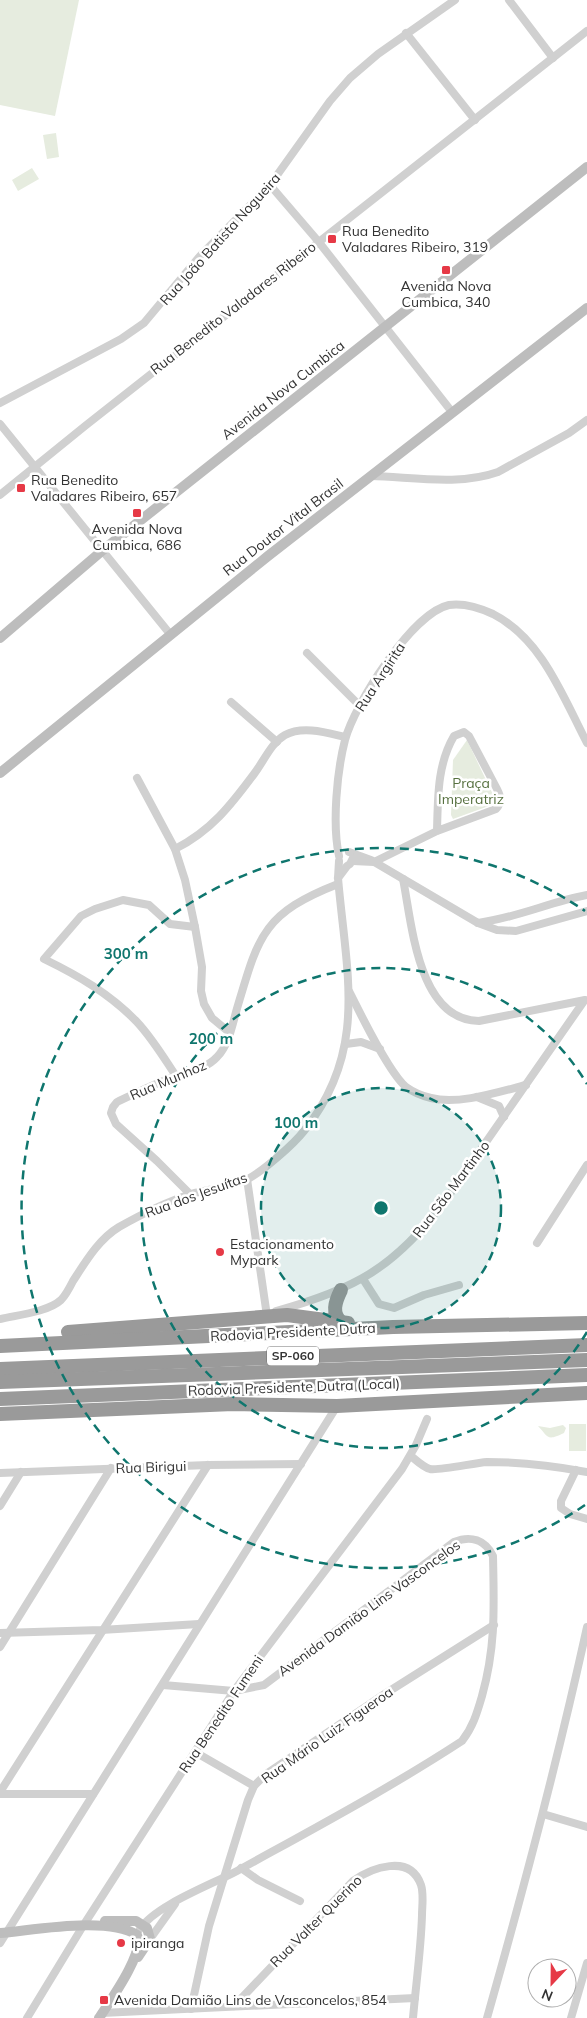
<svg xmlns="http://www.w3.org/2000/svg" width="587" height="2018" viewBox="0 0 587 2018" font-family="Mulish,sans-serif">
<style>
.green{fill:#e6ecdf}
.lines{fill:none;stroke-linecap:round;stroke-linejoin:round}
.street{stroke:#d0d0d0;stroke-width:8}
.secondary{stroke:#bdbdbd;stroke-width:10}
.highway{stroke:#9a9a9a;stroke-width:14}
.ring{fill:none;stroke:#0f766e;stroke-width:2.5;stroke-dasharray:9 6}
.poi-dot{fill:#e63946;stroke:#fff;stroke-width:2}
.labels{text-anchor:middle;stroke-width:5;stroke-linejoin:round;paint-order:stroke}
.shield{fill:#fff;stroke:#707070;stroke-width:1}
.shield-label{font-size:12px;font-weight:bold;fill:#333}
.poi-label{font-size:14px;fill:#333;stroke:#fff;text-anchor:start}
.street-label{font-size:14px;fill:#333;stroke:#fff}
.park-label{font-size:14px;fill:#56703f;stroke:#fff}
.centre{fill:#0f766e;stroke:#fff;stroke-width:2.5}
.ring-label{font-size:15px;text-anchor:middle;font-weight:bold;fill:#0f766e;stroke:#fff;stroke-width:5;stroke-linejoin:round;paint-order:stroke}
</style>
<rect width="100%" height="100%" fill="#fff"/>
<!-- green -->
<g class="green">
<path d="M0,0H79L55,116L0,105Z"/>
<path d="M56,133L59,157L47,159L43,135Z"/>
<path d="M32,168L39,179L18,191L12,180Z"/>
<path d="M467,740L497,803L453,819L451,815L453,760Z"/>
<rect x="569" y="1424" width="17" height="27"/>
<path d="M563,1425L566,1428L564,1433C546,1442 548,1436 538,1426L550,1428Z"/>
</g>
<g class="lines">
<!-- street -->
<g class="street">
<path d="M509,0L553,58"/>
<path d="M406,33L475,120"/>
<path d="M270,185L318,241L452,412"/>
<path d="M0,403L121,339L144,323L200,256L270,185L330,101L350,78L378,54L455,0"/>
<path d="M0,424L170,634"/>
<path d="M371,476C412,477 459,486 498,472L569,433L587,420"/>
<path d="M0,495L85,426L587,31"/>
<path d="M307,653L360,706"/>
<path d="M231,702L277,742"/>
<path d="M137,778L175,849L185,880L195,927L202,967L201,991L204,1004L212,1018L230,1033"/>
<path d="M175,849C211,831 231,805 254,774C264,761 271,743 285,735C303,725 328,733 345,737"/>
<path d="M349,852L371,860L478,923L497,930L516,931L587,911"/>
<path d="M339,856C332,824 337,771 345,740C354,705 412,613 449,605C463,603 480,608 493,614C542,639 563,697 587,743"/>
<path d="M353,861L374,862L437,831L496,809C502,802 501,797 497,789L469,736L464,732L454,736C437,765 438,798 437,831"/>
<path d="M338,878L347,866L350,864L353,858"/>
<path d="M403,879C412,924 418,1020 479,1021L585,1000"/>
<path d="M478,923C516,918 550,902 587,895"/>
<path d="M349,991C360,1013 389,1073 406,1087C413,1092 422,1096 431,1098C459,1105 498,1092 526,1085"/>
<path d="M346,1044L361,1042L380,1049"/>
<path d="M176,1076C164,1058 152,1038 137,1022C110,994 79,976 44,959L81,916L95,909L123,900L149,905L170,924L195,927"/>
<path d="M477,1097L499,1106L504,1117"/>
<path d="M247,1179L267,1316"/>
<path d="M190,1194L157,1161L116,1124L111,1113L113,1107L117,1102C136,1093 156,1083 176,1076C190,1071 206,1069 217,1057C228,1046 232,1027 236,1012C258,938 261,914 338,884"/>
<path d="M537,1243L587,1165"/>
<path d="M363,1279L379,1304L394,1308L424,1295L459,1285"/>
<path d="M276,1311C356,1289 395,1267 445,1201L584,1001"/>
<path d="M0,1319C17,1315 48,1312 61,1300C66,1295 70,1287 73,1281C86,1261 99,1239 119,1227C142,1214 166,1202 191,1194C209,1189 230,1187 246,1180C262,1172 293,1145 304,1131C369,1050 346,972 338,878L339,861"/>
<path d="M411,1456C417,1461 423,1467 430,1469C438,1471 474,1463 487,1462C521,1462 554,1466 587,1472"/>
<path d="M576,1470L561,1501V1508L570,1514L587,1519"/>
<path d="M0,1473L208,1465L301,1464"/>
<path d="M0,1506L21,1472"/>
<path d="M0,1633L101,1630L199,1624"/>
<path d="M0,1647L111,1468"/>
<path d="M195,1752L254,1786"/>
<path d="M0,1792L208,1465"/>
<path d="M0,1794H93"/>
<path d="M543,1814L587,1827"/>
<path d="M241,1868L258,1880L300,1901"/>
<path d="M140,1929C156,1905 211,1885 237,1871C313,1829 390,1788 462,1741C473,1727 477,1713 482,1696C496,1646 494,1607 493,1556C485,1540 471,1535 454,1542L264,1685L234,1691L163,1685"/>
<path d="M150,1939L175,1904"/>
<path d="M0,1943L337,1406"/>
<path d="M234,2006L353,1881C371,1868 410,1853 421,1885C424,1894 422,1906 422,1915C421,1949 416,1984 413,2018"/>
<path d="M191,2009L209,1926L248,1800L254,1786L266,1774L380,1697L494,1625"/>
<path d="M102,2013L415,1998"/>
<path d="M27,2018L83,1926L234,1691L402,1469L416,1445L427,1419"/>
<path d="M487,2018C524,1888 558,1759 587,1627"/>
<path d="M571,2018L587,1963"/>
</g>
<!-- secondary -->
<g class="secondary">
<path d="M0,638L103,550L587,167"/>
<path d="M0,773L268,556L587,308"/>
<path d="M105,1921H136L147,1928L150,1939L138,1957"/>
<path d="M0,1933C35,1930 108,1916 137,1935C145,1953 110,2001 99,2018"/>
</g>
<!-- highway -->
<g class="highway">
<path d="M341,1290C335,1302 331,1314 342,1323"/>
<path d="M68,1332L287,1315L348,1323"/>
<path d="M0,1346L393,1327L587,1323"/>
<path d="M0,1369L587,1345"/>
<path d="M0,1382L587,1360"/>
<path d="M0,1399L587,1375"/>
<path d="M0,1414L233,1404L337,1406L587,1393"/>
</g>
</g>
<!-- distance rings -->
<circle cx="381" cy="1208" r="120" fill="#0f766e" fill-opacity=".12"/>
<g class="ring">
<circle cx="381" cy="1208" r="120"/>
<path d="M587 1332A240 240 0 1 1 587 1084"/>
<path d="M585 1505A360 360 0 1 1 585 911"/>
</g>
<!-- markers -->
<g class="poi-dot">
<rect x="327" y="234" width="10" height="10" rx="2.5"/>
<rect x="441" y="265" width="10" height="10" rx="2.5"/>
<rect x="16" y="483" width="10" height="10" rx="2.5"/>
<rect x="132" y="508" width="10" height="10" rx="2.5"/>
<circle cx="220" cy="1252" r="5"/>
<circle cx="121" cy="1943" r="5"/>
<rect x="99" y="1995" width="10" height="10" rx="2.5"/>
</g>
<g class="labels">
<!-- shield labels -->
<rect class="shield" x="267" y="1346.5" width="52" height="19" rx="4"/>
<g class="shield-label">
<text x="293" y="1360">SP-060</text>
</g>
<!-- poi labels -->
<g class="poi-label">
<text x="342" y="236">Rua Benedito<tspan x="342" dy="16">Valadares Ribeiro, 319</tspan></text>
<text x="446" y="291" text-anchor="middle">Avenida Nova<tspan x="446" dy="16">Cumbica, 340</tspan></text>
<text x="31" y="485">Rua Benedito<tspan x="31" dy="16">Valadares Ribeiro, 657</tspan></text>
<text x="137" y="534" text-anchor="middle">Avenida Nova<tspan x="137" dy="16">Cumbica, 686</tspan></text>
<text x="230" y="1249">Estacionamento<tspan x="230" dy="16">Mypark</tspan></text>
<text x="131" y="1948">ipiranga</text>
<text x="114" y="2005">Avenida Damião Lins de Vasconcelos, 854</text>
</g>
<!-- street labels -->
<g class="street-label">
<text transform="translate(220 239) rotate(-48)" y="5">Rua João Batista Nogueira</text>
<text transform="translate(233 308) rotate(-38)" y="5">Rua Benedito Valadares Ribeiro</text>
<text transform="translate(283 390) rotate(-38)" y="5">Avenida Nova Cumbica</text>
<text transform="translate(283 527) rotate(-38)" y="5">Rua Doutor Vital Brasil</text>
<text transform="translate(380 677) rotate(-57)" y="5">Rua Argirita</text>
<text transform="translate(168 1080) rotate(-23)" y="5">Rua Munhoz</text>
<text transform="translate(451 1189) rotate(-53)" y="5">Rua São Martinho</text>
<text transform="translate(196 1195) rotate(-20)" y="5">Rua dos Jesuítas</text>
<text transform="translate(293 1332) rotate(-3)" y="5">Rodovia Presidente Dutra</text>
<text transform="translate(294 1387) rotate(-2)" y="5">Rodovia Presidente Dutra (Local)</text>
<text transform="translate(151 1467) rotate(-2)" y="5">Rua Birigui</text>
<text transform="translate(369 1608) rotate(-36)" y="5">Avenida Damião Lins Vasconcelos</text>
<text transform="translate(221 1714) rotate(-56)" y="5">Rua Benedito Fumeni</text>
<text transform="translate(327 1735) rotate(-35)" y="5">Rua Mário Luiz Figueroa</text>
<text transform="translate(316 1921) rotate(-45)" y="5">Rua Valter Querino</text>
</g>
<!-- park labels -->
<g class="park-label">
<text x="471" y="788">Praça<tspan x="471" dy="16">Imperatriz</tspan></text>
</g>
</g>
<circle cx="381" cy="1208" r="8" class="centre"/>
<g class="ring-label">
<text x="126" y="959">300 m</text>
<text x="211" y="1044">200 m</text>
<text x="296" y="1128">100 m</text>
</g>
<!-- north arrow -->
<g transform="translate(552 1983) rotate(202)"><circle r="24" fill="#ffffff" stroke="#adadad"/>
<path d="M0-4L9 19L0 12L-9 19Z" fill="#e63946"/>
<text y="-8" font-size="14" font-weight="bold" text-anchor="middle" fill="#333333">N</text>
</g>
</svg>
